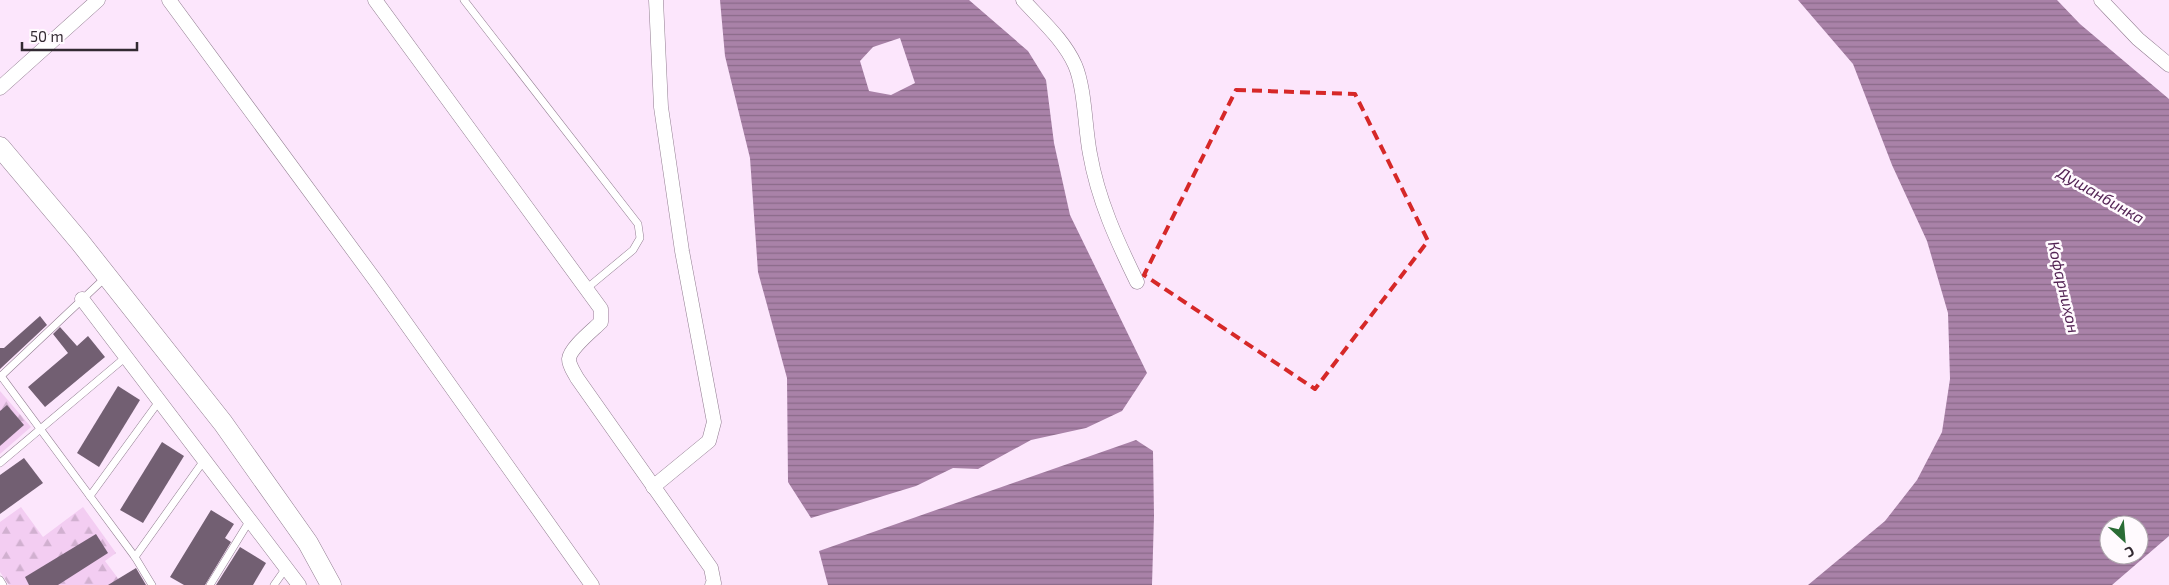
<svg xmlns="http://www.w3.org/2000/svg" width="2169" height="585" viewBox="0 0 2169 585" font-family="'Exo 2',sans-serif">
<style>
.forest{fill:url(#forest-firs)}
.water{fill:url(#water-rules);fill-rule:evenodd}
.building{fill:#725f72}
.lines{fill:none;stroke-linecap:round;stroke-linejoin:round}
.service-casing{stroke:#917d90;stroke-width:8}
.minor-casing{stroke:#917d90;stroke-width:15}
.secondary-casing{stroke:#917d90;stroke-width:21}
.service{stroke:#fff;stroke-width:7}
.minor{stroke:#fff;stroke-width:14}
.secondary{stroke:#fff;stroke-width:20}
.marked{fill:none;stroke:#d62828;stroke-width:4;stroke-dasharray:10 6;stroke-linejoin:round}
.labels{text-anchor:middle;stroke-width:5;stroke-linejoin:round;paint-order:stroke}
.water-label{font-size:16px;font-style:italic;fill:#542455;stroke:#fffafe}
</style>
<defs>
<pattern id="forest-firs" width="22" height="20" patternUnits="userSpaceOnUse" patternTransform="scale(1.25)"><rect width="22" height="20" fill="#f3cdf2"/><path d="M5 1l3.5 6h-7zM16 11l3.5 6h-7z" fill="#d1b0d0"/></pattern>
<pattern id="water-rules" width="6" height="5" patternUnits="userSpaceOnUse" patternTransform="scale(1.25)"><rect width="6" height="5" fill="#a982a8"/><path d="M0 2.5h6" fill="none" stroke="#8a6a89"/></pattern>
</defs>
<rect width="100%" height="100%" fill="#fce6fc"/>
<!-- forest -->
<g class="forest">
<path d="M0,391L31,427L0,454Z"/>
<path d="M21,507L43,537L83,507L116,553L105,561L123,585H9L0,572V522Z"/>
</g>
<!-- water -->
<g class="water">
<path d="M720,0H969L1028,51L1046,80L1054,143L1070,215L1147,373L1122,411L1086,428L1031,440L978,469L953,468L916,486L811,518L788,482L787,378L758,272L750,158L725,56ZM900,38L915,83L891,95L869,91L860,61L873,47Z"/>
<path d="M1798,0H2057L2080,24L2169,99V536L2112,585H1808L1885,521L1917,480L1942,432L1950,379L1948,313L1927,241L1892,165L1853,64ZM2109,525H2139V555H2109Z"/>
<path d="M1136,440L1153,451L1154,516L1152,585H828L819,551Z"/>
</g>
<!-- building -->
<g class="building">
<path d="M40,316L47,325L0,369V348H4Z"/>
<path d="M60,327L77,346L88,336L105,357L45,407L28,387L68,353L53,334Z"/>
<path d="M118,386L140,400L99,467L77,453Z"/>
<path d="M7,405L24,425L0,446V411Z"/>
<path d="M162,442L184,456L143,523L120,510Z"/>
<path d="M24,458L43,483L0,514V475Z"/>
<path d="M211,510L234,524L225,538L231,542L205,585H184L170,577Z"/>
<path d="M96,534L108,553L58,585H29L25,577Z"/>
<path d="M240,547L266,563L253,585H216Z"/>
<path d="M136,568L146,585H108Z"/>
</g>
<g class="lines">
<!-- service casing -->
<g class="service-casing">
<g id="service">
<path d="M464,0L638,224L640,238L633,250L586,289"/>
<path d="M1,376L135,557L152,585"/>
<path d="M0,377L106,277"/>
<path d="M0,463L127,356"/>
<path d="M90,496L160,400"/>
<path d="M135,557L205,459"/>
<path d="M0,580L3,585"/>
<path d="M210,585L250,520"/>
<path d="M274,585L286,568"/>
</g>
</g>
<!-- minor casing -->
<g class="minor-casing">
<g id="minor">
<path d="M169,0L378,284L592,585"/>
<path d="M375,0L601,309V322C593,330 570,348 569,359C569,366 574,372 577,378L711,568L714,583L712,585"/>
<path d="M1023,0C1041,20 1064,40 1075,65C1085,88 1085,129 1090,154C1098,200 1117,241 1137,282"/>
<path d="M2101,0L2138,39L2169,65"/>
<path d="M0,88L98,0"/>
<path d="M82,299L299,585"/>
<path d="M653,487L709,441L714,422L682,251L661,107L656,0"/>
</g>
</g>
<!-- secondary casing -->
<g class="secondary-casing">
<path id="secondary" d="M0,147L80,242L223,423L308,543L331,585"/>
</g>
<!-- service -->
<use href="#service" class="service"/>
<!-- minor -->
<use href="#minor" class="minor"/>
<!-- secondary -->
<use href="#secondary" class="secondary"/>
</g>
<!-- marked area -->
<path class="marked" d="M1236,90L1355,94L1428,241L1315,389L1144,275Z"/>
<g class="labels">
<!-- water labels -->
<g class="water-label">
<text transform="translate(2101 195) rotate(30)" y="6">Душанбинка</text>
<text transform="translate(2064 287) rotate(77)" y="6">Кофарниҳон</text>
</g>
</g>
<!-- north arrow -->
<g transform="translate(2124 540) rotate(154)"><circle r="24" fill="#fffafe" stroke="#ada6ac"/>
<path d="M0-4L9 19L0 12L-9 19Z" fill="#2a6b35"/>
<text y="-8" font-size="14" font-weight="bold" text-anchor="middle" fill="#322931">С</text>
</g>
<!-- scale -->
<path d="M22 42v8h115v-8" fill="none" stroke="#322931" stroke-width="2.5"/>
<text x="30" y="42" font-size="15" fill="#322931" stroke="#fffafe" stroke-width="4" paint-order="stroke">50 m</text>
</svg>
